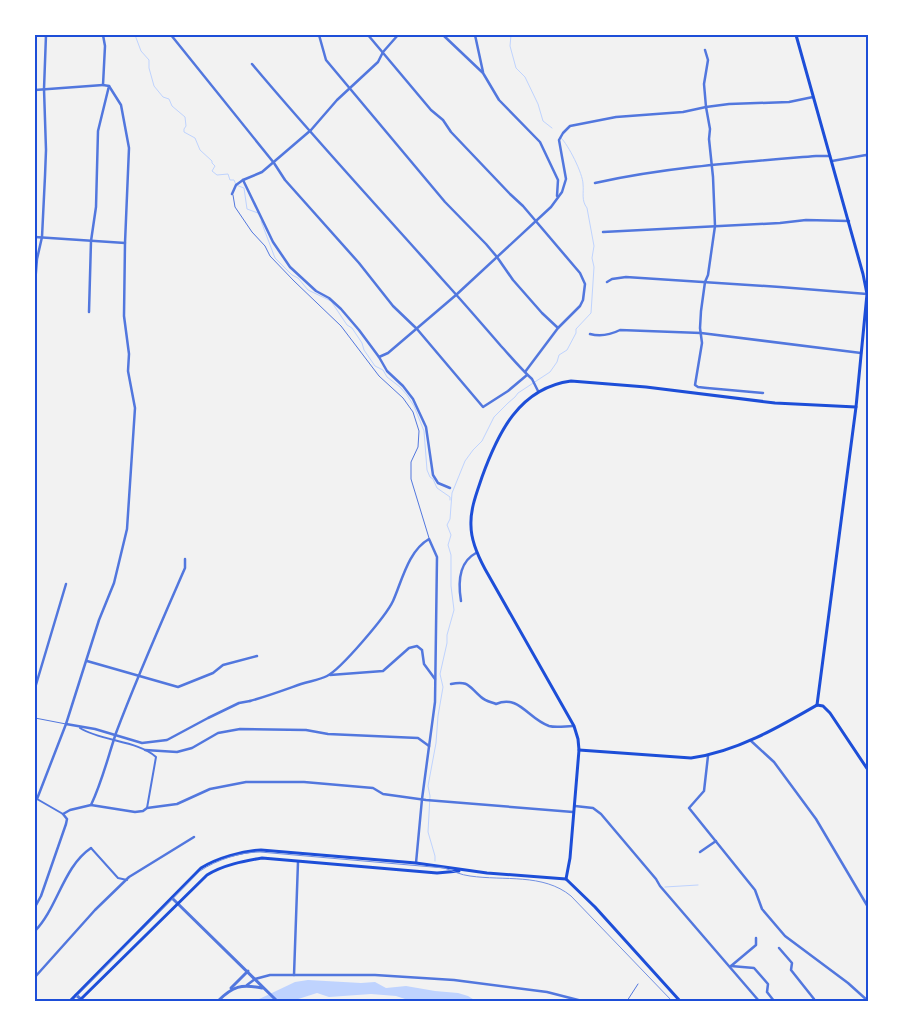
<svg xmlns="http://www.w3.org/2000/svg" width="903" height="1036" viewBox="0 0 903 1036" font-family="'Source Sans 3',sans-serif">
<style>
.water{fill:#bfd3fe}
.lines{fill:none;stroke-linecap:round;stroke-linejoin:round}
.stream{stroke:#bfd3fe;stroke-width:1}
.service{stroke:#5277de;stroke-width:1}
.pedestrian{stroke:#5277de;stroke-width:2}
.minor{stroke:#5277de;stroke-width:2.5}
.tertiary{stroke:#5277de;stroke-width:3}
.secondary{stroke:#1d4ed8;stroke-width:3}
.tram{stroke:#7290e2;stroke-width:1}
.neatline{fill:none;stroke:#1d4ed8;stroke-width:2}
</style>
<rect width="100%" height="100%" fill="#f2f2f2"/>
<!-- water -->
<path class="water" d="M308,980L361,983L375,982L386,988L406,986L435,991L458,993L468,996L476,1001H411L396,996L371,994L329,997L317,993L292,1001H255L295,982Z"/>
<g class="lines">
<!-- stream -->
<g class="stream">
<path d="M135,35L141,51L149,60V68L154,86L163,97L169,99L172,106L185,117L186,126L184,129V132L195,138L200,150L212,161V163L215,166L212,171L217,175L228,174L230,180H234L236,185L244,188L247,209L258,213"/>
<path d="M511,35L510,46L516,68L525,77L538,104L543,121L552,128"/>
<path d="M261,221L275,258L292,275L298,278L308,290L331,301L347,325L352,328L362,343L364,350L375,366L383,370L387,377L400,387L407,395L414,406L424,431L427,470L430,477L433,479L437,488L450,497V500"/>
<path d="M435,861V856L428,832L430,796L428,786L436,743L438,716L443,687L440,674L447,643V635L454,610L451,586V555L448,545L451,535L447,525L450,519L452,493L465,461L473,450L482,441L494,417L508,403L515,397L518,393L550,372L557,362L559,355L567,350L576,333V329L591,313L594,267L592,258L594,246L587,208C581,200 584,193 583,184C583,174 568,144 561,138"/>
<path d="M665,887L698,885"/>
</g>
<!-- service -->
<g class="service">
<path d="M233,195L235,207L252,232L265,246L270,256L294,281L341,326L379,376L403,398L413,412L419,431L418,447L411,462V479L429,538"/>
<path d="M35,718L66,724"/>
<path d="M627,1001L638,984"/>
</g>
<!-- pedestrian -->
<g class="pedestrian">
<path d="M80,728C100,741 139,741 156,757L147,808"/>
<path d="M37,799L63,814"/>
<path d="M91,848L118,878L127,880"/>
</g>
<!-- minor -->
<g class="minor">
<path d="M171,35L274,163L285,180L359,263L393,306L417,329L483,407L508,391L527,375"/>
<path d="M319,35L326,60L445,202L486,244L497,257L513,280L542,313L558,328"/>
<path d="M368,35L431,110L443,120L451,132L510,194L523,206L580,273L585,284L583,300L580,306L558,328L525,372"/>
<path d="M443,35L483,73L499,100L540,142L558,180L557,196"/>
<path d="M475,35L483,72"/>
<path d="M705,50L708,60L704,84L706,107L710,129L709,139L713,177L715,226L708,275L705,282L701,311L700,328L702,343L695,385L698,387L707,388L763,393"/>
<path d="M252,64C314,138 379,208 443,280C463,302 482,324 501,346C511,357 521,369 532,379L538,391"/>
<path d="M35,90L103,85"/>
<path d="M832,161L866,155L868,156"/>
<path d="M243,180L273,242L290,267L316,291L329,298L341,309L359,330L379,357L387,371L403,386L413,399L426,427L433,475L438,483L450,488"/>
<path d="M595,183C667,167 742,162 816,156H830"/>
<path d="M232,194L236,185L243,180L262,172L311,130L337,100L378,62L383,52L398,35"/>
<path d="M603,232L780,223L806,220L849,221"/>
<path d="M35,237L125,243"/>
<path d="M607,282L612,279L626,277L780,287L867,294"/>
<path d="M35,284L37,259L42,237L45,176L46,150L44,89L46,35"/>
<path d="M89,312L91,241L96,207L98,131L109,86L103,85L105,46L103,35"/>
<path d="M590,334C601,337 610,335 620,330L701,333L861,353"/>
<path d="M379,357L388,353L456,295L551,207L562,192L566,179L559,140L563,133L570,126L616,117L683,112L706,107L729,104L789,102L813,97"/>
<path d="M461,601C458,583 459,562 476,553"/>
<path d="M87,661L178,687L213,673L223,665L257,656"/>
<path d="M330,675L383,671L409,648L417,646L422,650L424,664L435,679"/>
<path d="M451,684C469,680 469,687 481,697C485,701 491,702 496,704C519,694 528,719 549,726C556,728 566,726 573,726"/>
<path d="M35,688L66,584"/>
<path d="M250,701C268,696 284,690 301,684C310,681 319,680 327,676C341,669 386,616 393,601C402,581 408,551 429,539L437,557L435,702L422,799L416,863"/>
<path d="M66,724L95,729L142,743L167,740L208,718L239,703L250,701"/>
<path d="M750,740L774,762L816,819L868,907"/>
<path d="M145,750L177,752L192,748L218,733L240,729L306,730L328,734L418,738L429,746"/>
<path d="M708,756L704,791L689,808L755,890L762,909L785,936L848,983L868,1001"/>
<path d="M35,798L37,799L66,724L99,620L114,583L127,529L135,408L128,371L129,354L124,316L125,243L129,148L121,105L109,86"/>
<path d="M91,805L135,812L143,811L147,808L177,804L210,789L246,782H304L373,788L383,794L426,800L573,812"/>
<path d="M575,806L593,808L601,814L656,879L660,886L759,1001"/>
<path d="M700,852L716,841"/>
<path d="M35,907L41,896L66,824L67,819L63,814L70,810L91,805C102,782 108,757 116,733C137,677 161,623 185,568V559"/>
<path d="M35,931C58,907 63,867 91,848"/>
<path d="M779,948L792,963L791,970L814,999L812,1001"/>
<path d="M731,966L754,968L768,984L767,992L774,1001"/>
<path d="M731,966L756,945V938"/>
<path d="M294,975L298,862"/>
<path d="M35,977L95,910L129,877L194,837"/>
<path d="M247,985L255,979L270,975H375L454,980L547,992L582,1001"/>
</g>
<!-- tertiary -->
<g class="tertiary">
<path d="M172,898L277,1001"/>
<path d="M231,988L248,971"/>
<path d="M76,995L83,1001"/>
<path d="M218,1001C233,986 241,984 262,988"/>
</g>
<!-- secondary -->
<g class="secondary">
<path d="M796,35L863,274L867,294L856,407L817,705"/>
<path d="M817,705L823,706L830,713L868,770"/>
<path d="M579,750L691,758C736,752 779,727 817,705"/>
<path d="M566,879L570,858L579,750L578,739L574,726L485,569C478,556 471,541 471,526C470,509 477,492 482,477C498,433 519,388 571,381L646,387L775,403L856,407"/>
<path d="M70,1001L201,868C217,858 242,851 261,850L416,863L487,873L566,879L595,907L680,1001"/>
<path d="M79,1001L207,875C223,865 244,861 262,858L437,873L459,871"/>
</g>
<!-- tram -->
<path class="tram" d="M72,1001L200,871C216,860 241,852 260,852L444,868C453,871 461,875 470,876C504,881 543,873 571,896L672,1001"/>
</g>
<!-- border -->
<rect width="903" height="1036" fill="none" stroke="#ffffff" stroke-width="72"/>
<rect x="36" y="36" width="831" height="964" class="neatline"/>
</svg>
